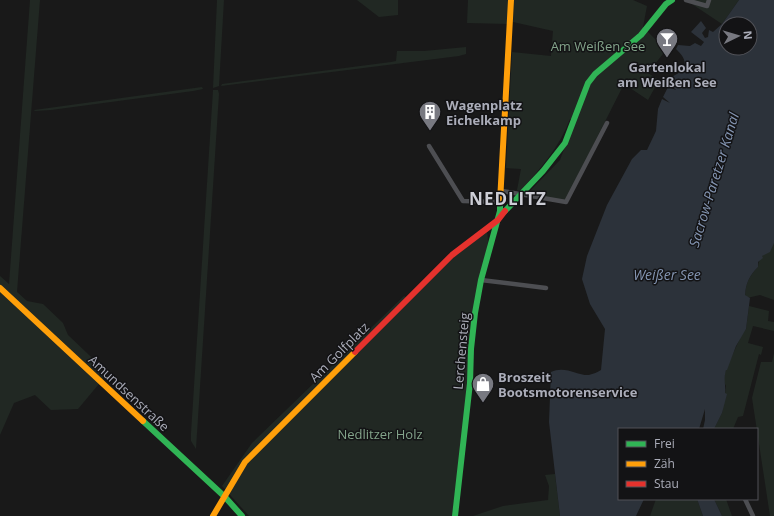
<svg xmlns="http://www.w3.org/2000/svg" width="774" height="516" viewBox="0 0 774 516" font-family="'Open Sans',sans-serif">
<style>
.green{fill:#212823}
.water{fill:#2c323a;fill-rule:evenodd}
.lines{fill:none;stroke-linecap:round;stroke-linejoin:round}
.street{stroke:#4d4e52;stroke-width:4.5}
.fast{stroke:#30b455;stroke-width:6}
.slow{stroke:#ff9f0a;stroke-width:6}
.jam{stroke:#e5322d;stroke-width:6}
.labels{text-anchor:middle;stroke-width:3;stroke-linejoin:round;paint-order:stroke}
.park-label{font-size:13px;fill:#83a38a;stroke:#131315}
.poi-label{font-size:13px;font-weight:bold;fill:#abadb9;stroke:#131315;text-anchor:start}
.street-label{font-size:13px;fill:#abadb9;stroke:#131315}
.water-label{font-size:14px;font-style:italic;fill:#8495b2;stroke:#131315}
.district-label{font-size:17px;font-weight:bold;letter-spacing:1px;fill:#cccdd5;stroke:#131315}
</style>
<rect width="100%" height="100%" fill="#191919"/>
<!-- green -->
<g class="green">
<path d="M30,0H40L17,292L27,301L43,304L63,323L68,335L108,373L78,409L51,410L35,395L14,403L0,435V276L9,284Z"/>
<path d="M217,0H224L219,86L213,88Z"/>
<path d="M357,0H398V15L379,17Z"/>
<path d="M468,0H510L509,24L467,23Z"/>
<path d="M514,0H633L647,6L643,27L666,50L648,73L659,80L648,100L624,84L565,201L528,193L560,160L575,120L570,119C559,148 541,168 520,191L517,190L521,169L506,168L512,52L551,56L553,31L513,22Z"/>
<path d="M686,0H739L722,24Z"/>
<path d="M466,47V54L459,56L221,86L222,84L244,81L391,62L396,61L397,51H424Z"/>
<path d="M202,87L203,89L193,91L51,110L35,111L34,110Z"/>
<path d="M213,90H218L219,94L196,449L191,441V433Z"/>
<path d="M487,232C491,248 481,265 479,282C470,360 463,438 452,516H249L222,486L252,443L404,296L410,299L449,260Z"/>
<path d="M774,243V300L760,295L747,298L745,295C746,283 749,276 758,267C758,257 767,249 774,243Z"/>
<path d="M749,306L769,311L768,321L774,322V331L753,326L748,343L763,347L761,355L759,354L743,416L738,417L733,429H714L722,413L726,386L723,380L726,369L741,336L746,329Z"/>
<path d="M774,353V516H770L752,398L761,362H772Z"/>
<path d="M555,474L560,516H473L503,506L548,500L549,486L545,475Z"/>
<path d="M656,499H697L703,516H650Z"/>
<path d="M714,499H726L732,516H722Z"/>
</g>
<!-- water -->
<g class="water">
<path d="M739,0H774V243L770,252L762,256L763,258L758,262V267C749,276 746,283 745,295L750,298L746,329L736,346L727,370H726C723,381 726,383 725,393L727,394L722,413L714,429H703L705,420V409L699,429H619V499H644L636,516H560L549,422L551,372C565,365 578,376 589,375C593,374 598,372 601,370L605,329L590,304L582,279L587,256L607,205L632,159L641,150H647L656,131L658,109L662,99L670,103L663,97L668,87L676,90L668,82V79L684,70C687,60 682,55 676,49L678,45L690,46L695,43L701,46L704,42L691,32L701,21L706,28L702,33L705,38L708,37L709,30L713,32L722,24ZM726,24H750V48H726Z"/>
<path d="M697,499H714L722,516H703Z"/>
</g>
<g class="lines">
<!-- street -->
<g class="street">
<path d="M686,0L707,6L709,0"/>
<path d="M429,146L463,201L501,202"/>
<path d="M502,191L566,202L607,123"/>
<path d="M481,280L546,288"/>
<path d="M745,499L753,516"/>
</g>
<!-- fast -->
<g class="fast">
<path d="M505,211L543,171L565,143L588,83L595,74L641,35L666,4L672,0"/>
<path d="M143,421L225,497L242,516"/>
<path d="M455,516L470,383L471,349L475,313L481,280L500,211V202"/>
</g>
<!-- slow -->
<g class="slow">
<path d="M500,202L511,0"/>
<path d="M0,288L143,421"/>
<path d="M213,516L245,462L355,352"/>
</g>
<!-- jam -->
<path class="jam" d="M355,352L452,255L498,220L505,211"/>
</g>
<!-- icons -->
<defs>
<g id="bar-pin" transform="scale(1.15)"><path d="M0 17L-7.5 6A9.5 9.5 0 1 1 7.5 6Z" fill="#787981" stroke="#131315"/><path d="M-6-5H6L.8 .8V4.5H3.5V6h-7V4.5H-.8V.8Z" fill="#fff"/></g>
<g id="building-pin" transform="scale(1.15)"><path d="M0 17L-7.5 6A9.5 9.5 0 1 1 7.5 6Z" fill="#787981" stroke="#131315"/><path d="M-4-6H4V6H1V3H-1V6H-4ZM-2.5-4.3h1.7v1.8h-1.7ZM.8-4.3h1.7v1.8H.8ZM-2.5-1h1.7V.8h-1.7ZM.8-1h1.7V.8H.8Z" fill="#fff"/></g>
<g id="shop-pin" transform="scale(1.15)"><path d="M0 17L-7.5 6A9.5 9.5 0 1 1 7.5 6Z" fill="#787981" stroke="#131315"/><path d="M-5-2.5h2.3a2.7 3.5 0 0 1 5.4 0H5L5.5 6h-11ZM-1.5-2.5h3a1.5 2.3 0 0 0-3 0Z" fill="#fff"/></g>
</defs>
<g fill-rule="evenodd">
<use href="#bar-pin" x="667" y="39"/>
<use href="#building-pin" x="430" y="112"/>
<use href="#shop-pin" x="483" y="384"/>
</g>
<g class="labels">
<!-- park labels -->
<g class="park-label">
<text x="598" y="51">Am Weißen See</text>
<text x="380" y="439">Nedlitzer Holz</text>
</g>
<!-- poi labels -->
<g class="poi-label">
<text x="667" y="72" text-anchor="middle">Gartenlokal<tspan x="667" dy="15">am Weißen See</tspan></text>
<text x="446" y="110">Wagenplatz<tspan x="446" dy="15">Eichelkamp</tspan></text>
<text x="498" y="382">Broszeit<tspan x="498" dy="15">Bootsmotorenservice</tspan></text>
</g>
<!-- street labels -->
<g class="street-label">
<text transform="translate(461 351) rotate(-85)" y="5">Lerchensteig</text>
<text transform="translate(339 352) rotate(-45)" y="5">Am Golfplatz</text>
<text transform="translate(129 393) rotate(43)" y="5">Amundsenstraße</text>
</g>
<!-- water labels -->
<g class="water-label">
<text transform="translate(714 180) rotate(-73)" y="5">Sacrow-Paretzer Kanal</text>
<text x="667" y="280">Weißer See</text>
</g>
<!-- district labels -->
<g class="district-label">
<text x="508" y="205">NEDLITZ</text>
</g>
</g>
<!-- legend -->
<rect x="618" y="428" width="140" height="72" fill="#131315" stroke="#505157"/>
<rect x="626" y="441" width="20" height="6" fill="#30b455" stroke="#505157"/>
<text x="654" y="448" font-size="12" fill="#abadb9">Frei</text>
<rect x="626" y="461" width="20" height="6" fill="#ff9f0a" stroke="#505157"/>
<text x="654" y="468" font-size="12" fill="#abadb9">Zäh</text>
<rect x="626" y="481" width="20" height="6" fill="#e5322d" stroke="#505157"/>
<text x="654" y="488" font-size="12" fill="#abadb9">Stau</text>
<!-- north arrow -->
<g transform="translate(738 36) rotate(85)"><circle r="19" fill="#131315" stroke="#505157"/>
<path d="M0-3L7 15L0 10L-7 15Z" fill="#787981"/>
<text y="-6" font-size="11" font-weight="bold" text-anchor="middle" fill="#abadb9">N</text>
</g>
</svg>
